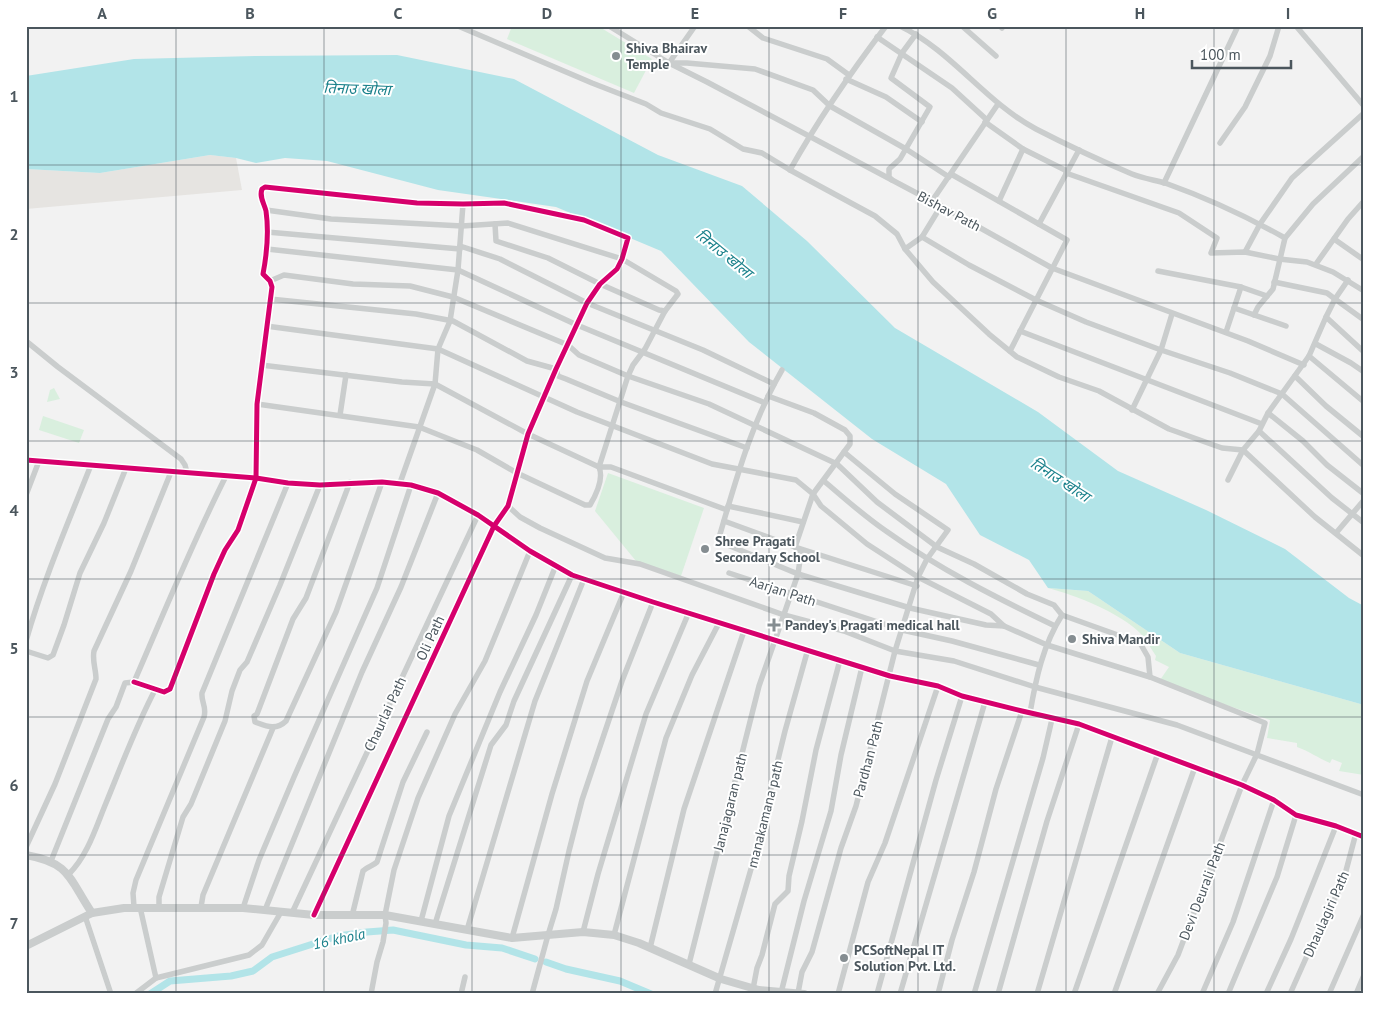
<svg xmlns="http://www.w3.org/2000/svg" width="1390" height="1020" viewBox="0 0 1390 1020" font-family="'PT Sans','Noto Sans Devanagari',sans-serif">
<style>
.green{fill:#d9efde}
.sand{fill:#e6e4e1}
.water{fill:#b2e4e8}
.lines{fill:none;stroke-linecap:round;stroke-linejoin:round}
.canal{stroke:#b2e4e8;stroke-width:7}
.minor{stroke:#cacdcd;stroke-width:5.5}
.tertiary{stroke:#cacdcd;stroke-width:8}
.cycleway-casing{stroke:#fff;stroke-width:8}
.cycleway{stroke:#d6006c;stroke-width:5}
.grid{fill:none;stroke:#4b565d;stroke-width:1;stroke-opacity:0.55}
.poi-dot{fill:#858d91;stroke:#fff;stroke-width:2}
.labels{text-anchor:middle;stroke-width:4;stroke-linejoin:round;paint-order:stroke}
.poi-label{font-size:14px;font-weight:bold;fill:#4b565d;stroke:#fff;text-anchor:start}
.street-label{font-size:14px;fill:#4b565d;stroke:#fff}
.water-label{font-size:15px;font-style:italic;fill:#1a818b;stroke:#fff}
.neatline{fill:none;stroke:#4b565d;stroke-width:2}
.grid-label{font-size:16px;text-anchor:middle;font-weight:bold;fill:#4b565d}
</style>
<rect width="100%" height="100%" fill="#f2f2f2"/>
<!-- green -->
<g class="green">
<path d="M512,26H598L652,59L634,93L507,39Z"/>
<path d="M54,388L60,399L47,402L50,390Z"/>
<path d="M43,416L84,430L79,443L39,430Z"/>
<path d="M608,473L704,508L681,576L636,561L595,511Z"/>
<path d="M1048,588L1088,591L1180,653L1364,705V775L1339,771L1342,763L1332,759L1330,763C1318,758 1309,751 1297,747V743L1267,738L1270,720L1203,697L1160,680L1169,667L1155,660L1156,656C1151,649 1147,641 1141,634C1121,613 1075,595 1048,588Z"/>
</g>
<!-- sand -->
<path class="sand" d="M210,155L236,158L242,190L26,209V169L100,173Z"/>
<!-- water -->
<path class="water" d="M397,55L514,79L658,155L742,186L807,241L895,328L1038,412L1118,471L1206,510L1285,549L1349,598L1364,606V705L1180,653L1088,591L1048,588L1029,560L980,535L946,484L872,439L749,342L661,251L556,207L438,190L327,161L285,158L256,163L236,158L210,155L100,173L26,169V76L134,59L255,56Z"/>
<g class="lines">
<!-- canal -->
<g class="canal">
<path d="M546,962L566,969L620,981L651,994"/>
<path d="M150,994L170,981L231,976L253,971L272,957L338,936L367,932L393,930L466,945L502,948L535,959"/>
</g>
<!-- minor -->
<g class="minor">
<path d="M458,26L592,83L646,104L661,113L710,129L743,149L762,153L790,170L875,216L897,234L905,249L933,282L989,334L1017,357L1059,377L1099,391L1169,429L1222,448L1243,450L1315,517L1364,556"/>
<path d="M609,26L669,63L707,82L941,206L1052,268L1248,341L1304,365"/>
<path d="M900,26C952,51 985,102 1036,129C1067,145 1099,160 1132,174C1142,178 1154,180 1165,183C1207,198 1246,216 1285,238"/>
<path d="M962,26L996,56"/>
<path d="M1000,26L1002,28"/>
<path d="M1296,26L1364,106"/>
<path d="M749,27L763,38L827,59L849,75"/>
<path d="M877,37L952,88L987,120"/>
<path d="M669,63L695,26"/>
<path d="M671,63H687L755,69L813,90L830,106L906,149L949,177"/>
<path d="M846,79L886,97L922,122"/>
<path d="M985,122L1023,149L1067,171"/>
<path d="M1220,143L1245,107L1270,56L1279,26"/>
<path d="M790,170C818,120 851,72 886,26"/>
<path d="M1066,173L1179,213L1217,238L1211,253L1245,252L1279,259L1307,262L1333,272L1364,291"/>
<path d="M951,174L1067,240L1010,351"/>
<path d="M892,180L889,177V169L900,159L930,107L891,78L902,53L916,34"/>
<path d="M1164,183L1238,26"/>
<path d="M932,201L998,104"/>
<path d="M999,201L1023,149"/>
<path d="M495,224L496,241L548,258L600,284L659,310L665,311"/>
<path d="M1039,224L1079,150"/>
<path d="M267,232L460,249"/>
<path d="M922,237L969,265L1036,300L1086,322L1161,350L1230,373L1282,394L1364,466"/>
<path d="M1334,239L1364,260"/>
<path d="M460,246L500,259L587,303L703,350L774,384"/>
<path d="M267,249L458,270L577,325L765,403"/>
<path d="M905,249L922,237L941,206"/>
<path d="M1245,252L1260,224L1292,178L1364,113"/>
<path d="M1316,264L1348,219L1364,201"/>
<path d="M1158,271L1241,287"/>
<path d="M270,281L284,275L353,284L410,286L453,297L568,345L579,355L628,376L709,404L837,464L877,502L937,547L974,564L1027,594L1054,605L1062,615L1140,643L1148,657L1150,677"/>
<path d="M1274,282L1327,293L1335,299L1348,280"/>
<path d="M270,299L416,314L453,321L527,361L556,369"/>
<path d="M1234,308L1286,326"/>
<path d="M1254,315L1258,307L1273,289L1285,238L1313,204L1364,156"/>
<path d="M1326,317L1364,352"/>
<path d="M266,326L438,349L577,412L712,464L796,480L813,494L821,506L867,544L918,577L991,614L1004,626"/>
<path d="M1020,331L1262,424"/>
<path d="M1226,332L1241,287L1267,296"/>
<path d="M26,341L58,367L181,459L185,465L187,473"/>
<path d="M1316,344L1351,363L1364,372"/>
<path d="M1309,356L1364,402"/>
<path d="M261,365L402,382L435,384L528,434L599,467H611L727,510"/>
<path d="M556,369L558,376L566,379L621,402L747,448"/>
<path d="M782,370C751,423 735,483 718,541L798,574L910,608L986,625L1004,626L1047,645L1150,677L1265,723L1257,754L1242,785L1178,955L1157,994"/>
<path d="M1295,376L1326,406L1364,437"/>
<path d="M257,404L419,427L477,450L517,473L585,505H590C596,495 604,479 599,467L628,376L633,365L645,349L665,311L678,294L676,291L622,259L508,223L462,226L331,219L266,210"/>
<path d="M1132,410L1161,350L1172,314"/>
<path d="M1268,413L1303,441L1327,465L1364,494"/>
<path d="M340,415L346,375"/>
<path d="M1259,431L1332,498L1364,523"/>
<path d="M26,460L256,478L288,483L320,485L382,482L411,485L438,493L478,515L530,551L572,575L653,602L890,676L938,686L962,696L1022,711L1079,724L1242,785L1274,800L1296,815L1336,826L1364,837"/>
<path d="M1228,480L1243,450L1259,431L1268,413L1309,356L1326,317L1335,299L1364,320"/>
<path d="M824,481C844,498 864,516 886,531C939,569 997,598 1055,626"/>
<path d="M350,482L306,598L293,619L257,714L254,716L255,722C266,726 276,731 286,721L336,612L382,482"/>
<path d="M400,483L435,384L438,349L450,321L458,270L463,204"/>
<path d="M26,495L39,461"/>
<path d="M508,506L520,517L540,528L605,558L640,564L784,615L844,631L895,651L954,661L1035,687L1177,725L1364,795"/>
<path d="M728,506L803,522"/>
<path d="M724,521L795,547L917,586"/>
<path d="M1336,533L1364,500"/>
<path d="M729,573L902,630L952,641L1039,665"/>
<path d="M26,641C43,581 68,523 91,465"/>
<path d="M26,651L48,658L53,655L64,625L80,573L104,523L126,468"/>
<path d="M134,682L164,692L170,689L214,574L225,550L238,530L256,478L257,404L272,287L270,281L263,274C267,253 269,232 266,211C264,203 259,197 262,189L265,187L417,203L463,204L504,203L584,220L628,238L622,259L617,269L600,284L587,303L556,369L528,434L508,506L494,526L314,915"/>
<path d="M1030,713C1036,678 1043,645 1062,615"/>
<path d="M26,847L55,784L96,679C96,669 92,661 94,651L131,571L171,472"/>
<path d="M51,861L108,719L116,707L125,683L134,682C164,613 192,543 226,476"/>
<path d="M69,874C88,855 96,827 106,803C122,764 136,726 155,690"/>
<path d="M134,907L133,893L136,880L204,717C207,706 201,703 202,693L288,483"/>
<path d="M140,907L156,978"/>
<path d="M201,907L203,895L273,728"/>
<path d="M159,908V897L183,817L191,804L225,721L232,691L240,670L247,662L280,585L320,485"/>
<path d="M243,908L259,860L294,777L377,588L411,485"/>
<path d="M265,910L362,672L401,587L438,493"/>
<path d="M292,913L478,515"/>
<path d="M85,916L111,994"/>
<path d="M352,916L363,871C368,866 373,866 377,862L403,782L427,732"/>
<path d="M421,921L449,816L500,692L536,615L556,565"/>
<path d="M435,924L491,745L506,725L514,701L572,575"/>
<path d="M467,930L535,701L584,579"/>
<path d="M583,932L598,874L646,714L689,612"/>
<path d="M614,935L666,738L692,675L719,623"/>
<path d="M512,938L552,794L587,681L624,592"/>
<path d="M650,948L684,809L744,631"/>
<path d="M689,964L759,686L798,574L801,553L795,547L813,494L844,452L850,444V436L845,430L814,413L768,396"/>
<path d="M753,989L757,968L762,955L775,904L788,891L789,876L802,821L816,750L840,660"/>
<path d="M781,993L804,901L831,811L841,755L862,667"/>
<path d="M798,993L802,972L812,952L841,848L856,806L895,651L918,577L927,559L948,530L895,494L844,452"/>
<path d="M135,994L156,978L249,955L262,945L281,912"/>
<path d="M296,994H320"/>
<path d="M371,994L377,962L383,942L386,923L385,915L394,870L418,798L455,714L485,661L530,551"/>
<path d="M461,994L465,977"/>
<path d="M532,994L548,935L556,909L569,851L582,800L622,681L653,602"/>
<path d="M715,994L753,862L785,731L808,649"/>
<path d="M838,994L868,882L885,843L938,686"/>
<path d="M877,994L936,780L962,696"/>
<path d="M900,994L985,702"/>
<path d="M938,994L952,940L974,872L996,789L1022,711"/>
<path d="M974,994L1043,758L1052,719"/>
<path d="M998,994L1047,821L1079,724"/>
<path d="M1037,994L1112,737"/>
<path d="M1074,994L1158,753"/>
<path d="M1114,994L1195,767"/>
<path d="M1202,994L1233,922L1274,800"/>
<path d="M1228,994L1277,877L1296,815"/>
<path d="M1266,994L1291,939L1336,826"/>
<path d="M1290,994L1314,940L1343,882L1356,833"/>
<path d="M1329,994L1364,914"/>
<path d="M1356,994L1364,975"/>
</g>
<!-- tertiary -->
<g class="tertiary">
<path d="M26,855C71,863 69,879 92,913"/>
<path d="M26,946L92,913L124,908H243L314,915H385L512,938L583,932L614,935L639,943L721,979L759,990L804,994"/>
</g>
<!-- cycleway casing -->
<g class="cycleway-casing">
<g id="cycleway">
<path d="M26,460L256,478L288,483L320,485L382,482L411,485L438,493L478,515L530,551L572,575L653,602L890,676L938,686L962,696L1022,711L1079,724L1242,785L1274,800L1296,815L1336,826L1364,837"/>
<path d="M134,682L164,692L170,689L214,574L225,550L238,530L256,478L257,404L272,287L270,281L263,274C267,253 269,232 266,211C264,203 259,197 262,189L265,187L417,203L463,204L504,203L584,220L628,238L622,259L617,269L600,284L587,303L556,369L528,434L508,506L494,526L314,915"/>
</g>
</g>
<!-- cycleway -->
<use href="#cycleway" class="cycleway"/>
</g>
<!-- grid -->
<path class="grid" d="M176,26V994M324,26V994M472,26V994M621,26V994M769,26V994M918,26V994M1066,26V994M1214,26V994M26,165H1364M26,303H1364M26,441H1364M26,579H1364M26,717H1364M26,855H1364"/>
<!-- markers -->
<g class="poi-dot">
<circle cx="616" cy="56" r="5"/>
<circle cx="705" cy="549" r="5"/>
<path d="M771.5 617.5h5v5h5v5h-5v5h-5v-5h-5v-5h5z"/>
<circle cx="1072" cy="639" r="5"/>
<circle cx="844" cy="958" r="5"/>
</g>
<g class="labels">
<!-- poi labels -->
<g class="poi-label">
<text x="626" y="53">Shiva Bhairav<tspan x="626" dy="16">Temple</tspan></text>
<text x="715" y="546">Shree Pragati<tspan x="715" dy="16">Secondary School</tspan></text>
<text x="785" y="630">Pandey's Pragati medical hall</text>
<text x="1082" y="644">Shiva Mandir</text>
<text x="854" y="955">PCSoftNepal IT<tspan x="854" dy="16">Solution Pvt. Ltd.</tspan></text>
</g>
<!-- street labels -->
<g class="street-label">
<text transform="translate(949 211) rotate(28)" y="5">Bishav Path</text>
<text transform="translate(783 591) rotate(18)" y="5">Aarjan Path</text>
<text transform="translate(430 638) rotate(-65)" y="5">Oli Path</text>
<text transform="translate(385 714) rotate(-65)" y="5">Chaurlai Path</text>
<text transform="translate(868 759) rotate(-75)" y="5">Pardhan Path</text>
<text transform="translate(730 802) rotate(-76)" y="5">Janajagaran path</text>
<text transform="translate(765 814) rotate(-76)" y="5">manakamana path</text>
<text transform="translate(1202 891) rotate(-69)" y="5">Devi Deurali Path</text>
<text transform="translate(1326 914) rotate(-66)" y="5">Dhaulagiri Path</text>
</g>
<!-- water labels -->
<g class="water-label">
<text transform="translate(357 89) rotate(2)" y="5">तिनाउ खोला</text>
<text transform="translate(724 254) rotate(39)" y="5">तिनाउ खोला</text>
<text transform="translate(1060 480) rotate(33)" y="5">तिनाउ खोला</text>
<text transform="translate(339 939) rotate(-12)" y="5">16 khola</text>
</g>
</g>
<!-- border -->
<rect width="1390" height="1020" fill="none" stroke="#ffffff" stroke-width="55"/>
<!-- scale -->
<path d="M1192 60v8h99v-8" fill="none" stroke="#4b565d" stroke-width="2.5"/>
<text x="1200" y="60" font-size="15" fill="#4b565d" stroke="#ffffff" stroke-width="4" paint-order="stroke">100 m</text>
<rect x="28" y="28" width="1334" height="964" class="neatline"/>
<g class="grid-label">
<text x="102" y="19">A</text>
<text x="250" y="19">B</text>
<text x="398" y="19">C</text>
<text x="547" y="19">D</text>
<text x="695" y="19">E</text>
<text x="843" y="19">F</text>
<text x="992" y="19">G</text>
<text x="1140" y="19">H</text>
<text x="1288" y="19">I</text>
<text x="14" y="102">1</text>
<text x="14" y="240">2</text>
<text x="14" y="378">3</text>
<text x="14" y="516">4</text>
<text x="14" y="654">5</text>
<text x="14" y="791">6</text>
<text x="14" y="929">7</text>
</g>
</svg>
